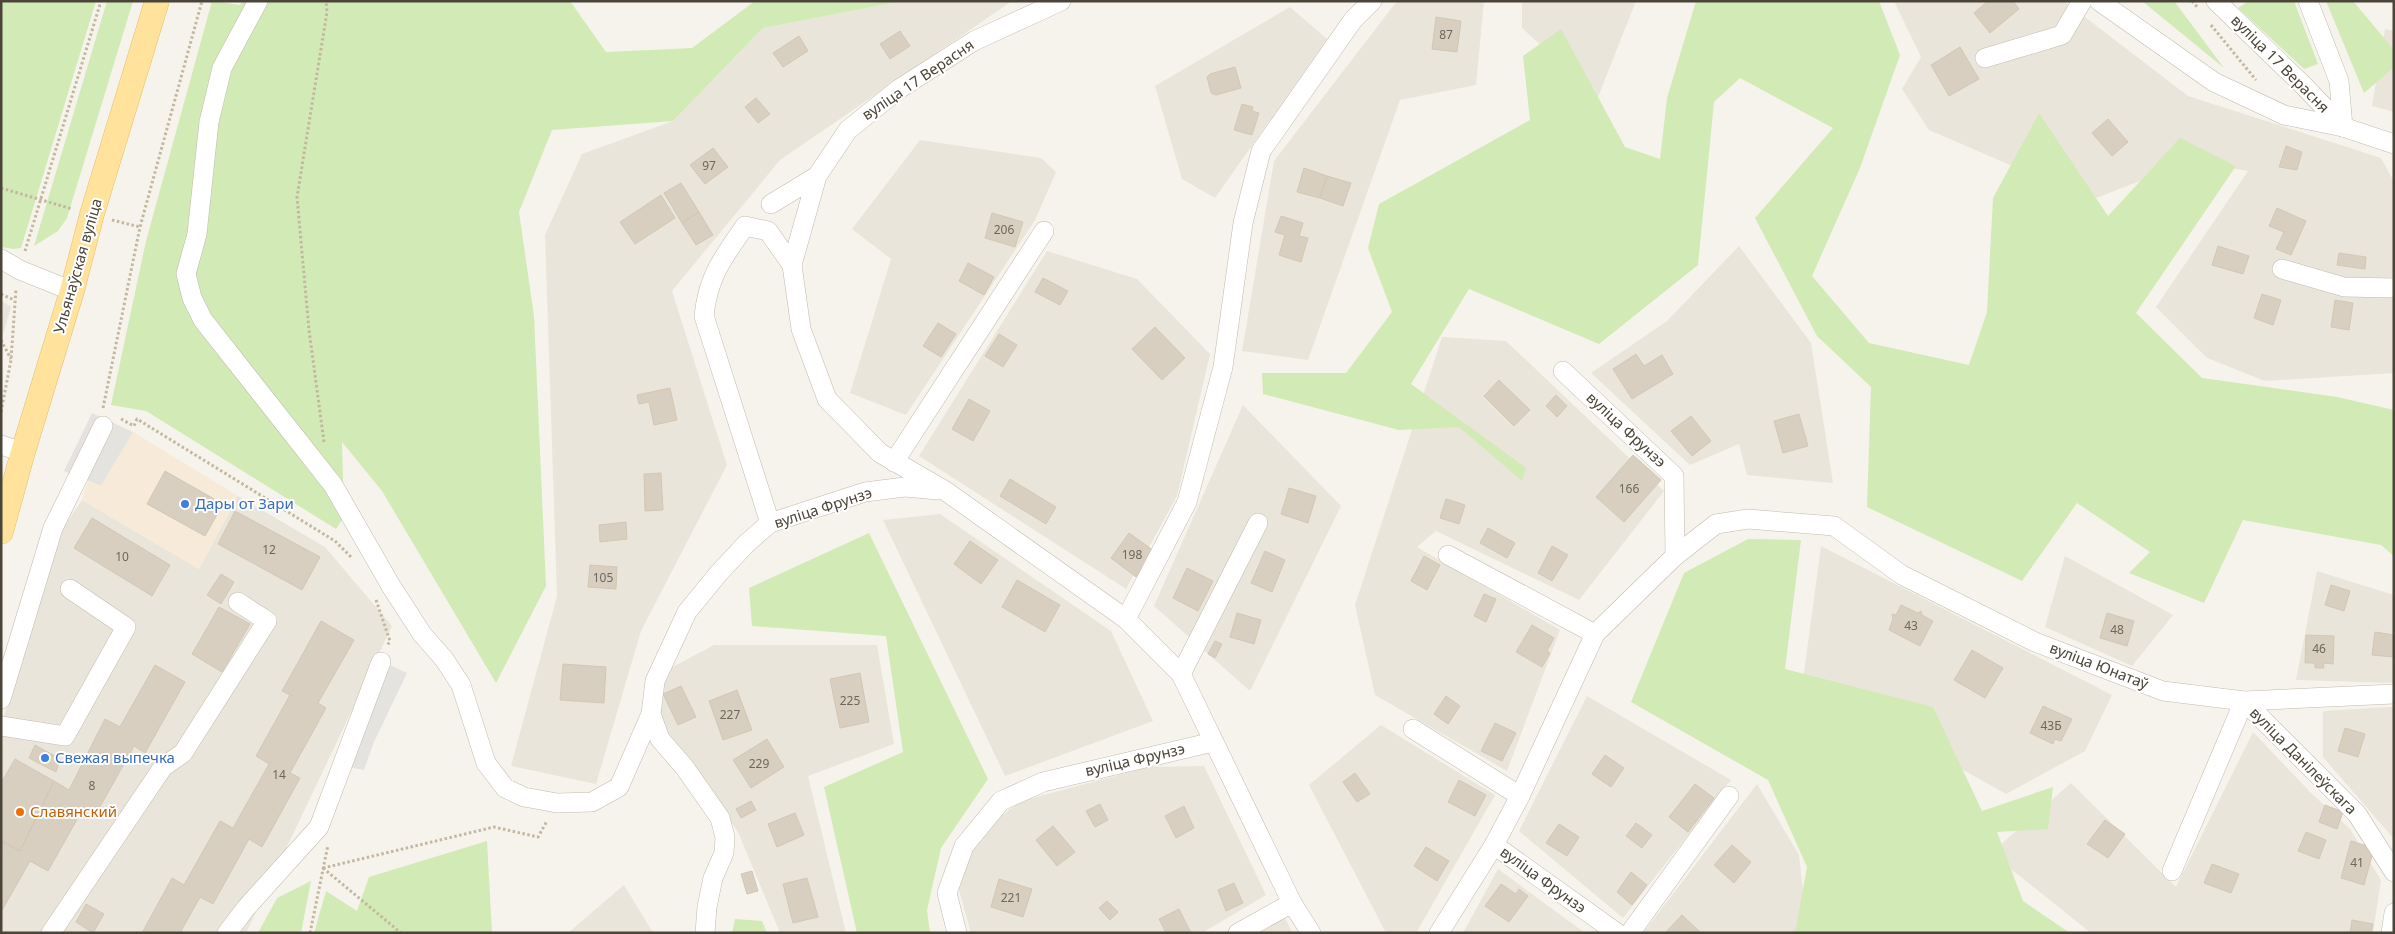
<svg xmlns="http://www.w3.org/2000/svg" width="2395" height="934" viewBox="0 0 2395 934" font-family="'Noto Sans',sans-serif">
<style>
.residential{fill:#eae5da}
.commercial{fill:#f7ead8}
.green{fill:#d2eab5}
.parking{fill:#e5e3e0}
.building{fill:#d8cfc1;stroke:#d3c7b4}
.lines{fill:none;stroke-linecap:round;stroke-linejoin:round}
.minor-casing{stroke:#c2bbae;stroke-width:20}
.major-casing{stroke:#e6c16a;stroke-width:25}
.path{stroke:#c4b79f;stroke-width:3;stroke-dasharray:2.5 2.5;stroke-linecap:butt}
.minor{stroke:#fff;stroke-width:19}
.major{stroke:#ffe39c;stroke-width:24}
.shop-dot{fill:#3f7fe0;stroke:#fff;stroke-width:2}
.food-dot{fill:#e8710a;stroke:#fff;stroke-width:2}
.labels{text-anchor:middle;stroke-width:4;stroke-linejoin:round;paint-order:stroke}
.number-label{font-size:12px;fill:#6e675b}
.street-label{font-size:15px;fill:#4b4439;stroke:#fff}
.shop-label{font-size:15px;fill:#366cbe;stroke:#fff;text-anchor:start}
.food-label{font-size:15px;fill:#c56008;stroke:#fff;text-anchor:start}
</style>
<rect width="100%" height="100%" fill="#f6f3ec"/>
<!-- residential -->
<g class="residential">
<path d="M903,1H1012L780,160L672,291L727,465L641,631L596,784L511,766L557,596L545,235L582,154L673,121L763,28Z"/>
<path d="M1397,1H1484L1476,85L1400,100L1308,360L1242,351L1274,161Z"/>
<path d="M1522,1H1636L1598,97L1522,28Z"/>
<path d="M1894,1H2064L2188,96L2381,158L2394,182V373L2265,381L2207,358L2156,307L2248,171L2191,161L2091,200L1929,130L1902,89L1921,57Z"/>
<path d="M1290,7L1327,39L1215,198L1182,179L1155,86Z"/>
<path d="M2385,29L2394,31V112L2372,106Z"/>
<path d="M920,140L1041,158L1056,172L1035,220L906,415L850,393L891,259L852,229Z"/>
<path d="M1739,246L1811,343L1833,483L1747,475L1739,444L1690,465L1591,373L1667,321Z"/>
<path d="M1047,251L1137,279L1210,354L1177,496L1126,589L919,456Z"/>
<path d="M1,301L11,307L1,341Z"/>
<path d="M1442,337L1506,341L1664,491L1579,600L1436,531L1417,547L1560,630L1507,771L1375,695L1355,605Z"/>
<path d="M1243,405L1341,506L1250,691L1154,606Z"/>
<path d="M238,496L325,547L392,626L246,933H1V727L52,544L82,500L199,569Z"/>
<path d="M940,514L1111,631L1153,721L1005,776L883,520Z"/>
<path d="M1821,546L2112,695L2085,751L2006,794L1803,680Z"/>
<path d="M2065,556L2173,615L2132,666L2045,627Z"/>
<path d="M2317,571L2394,595V683L2296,680Z"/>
<path d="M714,645H877L894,744L808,776L846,933H780L738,832L654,714L665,671Z"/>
<path d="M1587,696L1731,780L1623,918L1519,831Z"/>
<path d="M2389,707H2394V839L2323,757V711Z"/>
<path d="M1381,725L1495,795L1416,933H1386L1309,785Z"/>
<path d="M2253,732L2310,792L2350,829L2381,880L2373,933H2091L1991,853L2071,783L2176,887Z"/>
<path d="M1204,766L1266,895L1202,933H971L957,883L984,829L1021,801L1149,767Z"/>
<path d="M1757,784L1799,855L1806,919L1819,933H1643Z"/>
<path d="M1498,869L1585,933H1463Z"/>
<path d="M624,885L653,933H568Z"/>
<path d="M1285,918L1292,933H1258Z"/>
</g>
<!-- commercial -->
<path class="commercial" d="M133,432L238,496L199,569L82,500L88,481L101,486Z"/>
<!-- green -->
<g class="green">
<path d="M1,1H96L21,248L13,249L1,247Z"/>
<path d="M107,1H133L67,218L58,231L34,246Z"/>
<path d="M212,1L240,5L242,1H570L606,52L692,48L755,1H903L763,28L673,121L552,130L519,212L534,316L546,586L496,683L382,491L342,442L344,517L336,529L146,411L111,405L146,241Z"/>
<path d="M1696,1H1879L1900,55L1860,168L1812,276L1869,343L1969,365L1987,312L1993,198L2039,113L2108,216L2180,138L2236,166L2136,313L2202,378L2337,397L2394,410V556L2381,545L2243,520L2204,603L2129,573L2150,552L2077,503L2022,581L1867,507L1871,387L1817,336L1755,218L1833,128L1740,78L1714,102L1698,265L1599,344L1469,289L1411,384L1526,468L1522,481L1459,427L1399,430L1263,394L1262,373H1346L1392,312L1368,248L1379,204L1530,120L1523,56L1561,29L1625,147L1660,159L1667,98Z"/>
<path d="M2142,1H2174L2224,68Z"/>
<path d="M2249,1H2294L2318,64L2304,69L2238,8Z"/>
<path d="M2326,1H2353L2394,50V67L2364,93Z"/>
<path d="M869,533L988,779L941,848L927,910L930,933H857L824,787L903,752L886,636L752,626L749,588Z"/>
<path d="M1748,539L1801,540L1785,669L1933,707L1982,811L2053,787L2048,829L1997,832L2023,901L2070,933H1795L1807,867L1768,780L1631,702L1684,573Z"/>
<path d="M487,841L492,933H314L326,891L357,911L369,877Z"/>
<path d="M311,881L301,933H258L277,898Z"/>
<path d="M735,919L762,921L767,933H732Z"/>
</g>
<!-- parking -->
<g class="parking">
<path d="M92,413L133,432L101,486L64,471Z"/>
<path d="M388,664L407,673L374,742L364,770L348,767Z"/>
</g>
<!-- building -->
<g class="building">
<path d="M1988,1H2013L2019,9L1990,33L1974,13Z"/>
<path d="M1436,17L1461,21L1457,52L1432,49Z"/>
<path d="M900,31L910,46L890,59L880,44Z"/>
<path d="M799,36L808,51L783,67L773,53Z"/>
<path d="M1960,47L1979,79L1949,96L1931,65Z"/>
<path d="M1235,67L1241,88L1216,95L1211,93L1207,77L1210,74Z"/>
<path d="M756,98L770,114L758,123L745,107Z"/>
<path d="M1242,104L1253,107L1252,111L1259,113L1252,135L1234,130Z"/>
<path d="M2108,119L2128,142L2112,156L2092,133Z"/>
<path d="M2286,146L2302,152L2297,170L2279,167Z"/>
<path d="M713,148L728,167L705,184L690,165Z"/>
<path d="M1304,168L1327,176L1320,198L1297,192Z"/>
<path d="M1327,176L1351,183L1343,206L1320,198Z"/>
<path d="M681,183L699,212L682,223L664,193Z"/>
<path d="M661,195L675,218L635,244L620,222Z"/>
<path d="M2277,208L2306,221L2291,255L2276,249L2284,232L2269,226Z"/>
<path d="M699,212L713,235L696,245L682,223Z"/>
<path d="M992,213L1023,222L1015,247L985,238Z"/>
<path d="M1281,216L1303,223L1299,236L1308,238L1301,262L1279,255L1285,235L1275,232Z"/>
<path d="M2218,246L2249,256L2243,274L2212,265Z"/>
<path d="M2339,253L2366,257L2365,269L2337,265Z"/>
<path d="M968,263L994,277L984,295L959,281Z"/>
<path d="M1043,278L1068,291L1060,305L1035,292Z"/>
<path d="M2262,294L2281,300L2273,325L2254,318Z"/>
<path d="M2335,300L2353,303L2349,330L2331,327Z"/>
<path d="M938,323L956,334L941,357L923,346Z"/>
<path d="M1155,327L1185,358L1162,380L1132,349Z"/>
<path d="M999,334L1017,345L1003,367L985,356Z"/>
<path d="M1636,354L1644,366L1662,355L1673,374L1632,399L1613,369Z"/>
<path d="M1499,380L1530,410L1514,426L1484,396Z"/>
<path d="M670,388L677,420L654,425L649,402L639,404L637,395Z"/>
<path d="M1556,395L1567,406L1557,417L1546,406Z"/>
<path d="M969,399L990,411L973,441L952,429Z"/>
<path d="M1799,414L1808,446L1783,453L1774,421Z"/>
<path d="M1691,416L1711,441L1692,456L1671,431Z"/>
<path d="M1633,455L1661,480L1624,522L1596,497Z"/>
<path d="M165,471L223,504L205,536L147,504Z"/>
<path d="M661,473L663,510L645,511L644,474Z"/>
<path d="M1010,479L1056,507L1046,524L1000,496Z"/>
<path d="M1289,488L1316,496L1308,523L1281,514Z"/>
<path d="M1446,499L1465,505L1459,524L1440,518Z"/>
<path d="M235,511L320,557L302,590L218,544Z"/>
<path d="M92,518L170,565L152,596L74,548Z"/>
<path d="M626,522L627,539L600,542L599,525Z"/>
<path d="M1488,528L1515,543L1507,558L1480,543Z"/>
<path d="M1129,533L1154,551L1136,577L1111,558Z"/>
<path d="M970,541L998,560L981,584L954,564Z"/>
<path d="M1552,546L1568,555L1552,581L1538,573Z"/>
<path d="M1265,551L1285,560L1272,592L1251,583Z"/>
<path d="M1424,556L1440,565L1427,590L1411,581Z"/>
<path d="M590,565L617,567L616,589L588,587Z"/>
<path d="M1187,568L1213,581L1198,611L1173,598Z"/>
<path d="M221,574L234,582L221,604L207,595Z"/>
<path d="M1017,580L1060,605L1045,632L1002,607Z"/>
<path d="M2331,585L2350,591L2344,611L2325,605Z"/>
<path d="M1484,594L1496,599L1486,622L1474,616Z"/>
<path d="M1901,605L1918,613L1921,611L1922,615L1933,621L1920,646L1889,630L1893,619L1892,614L1896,615Z"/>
<path d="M219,607L250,624L222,672L192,654Z"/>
<path d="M1237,613L1261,620L1254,644L1230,637Z"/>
<path d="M2107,613L2134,621L2127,646L2100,638Z"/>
<path d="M321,621L354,640L318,703L326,708L290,773L300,778L262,847L249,839L213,904L200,897L180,933H142L172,878L184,885L220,821L233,828L269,764L256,756L290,695L282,691Z"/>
<path d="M1532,625L1554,638L1547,651L1550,653L1542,667L1516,652Z"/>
<path d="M2375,632L2394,635V657L2372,655Z"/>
<path d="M2306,635L2334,636L2333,664L2323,663L2324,668H2315V663H2305Z"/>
<path d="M1215,641L1222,644L1215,658L1208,654Z"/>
<path d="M1972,650L2003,668L1985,698L1954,680Z"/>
<path d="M563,664L606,667L604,703L560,700Z"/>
<path d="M155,665L185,682L145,753L134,746L96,814L84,807L48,871L30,861L1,912L2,841L20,851L54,781L69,790L105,719L120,727Z"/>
<path d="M860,673L869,722L840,728L830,679Z"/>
<path d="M681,686L696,717L678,725L663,694Z"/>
<path d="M737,690L752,730L723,740L709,701Z"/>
<path d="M1446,696L1460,706L1448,724L1434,714Z"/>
<path d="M2043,706L2072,719L2061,741L2055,739L2053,744L2030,733Z"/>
<path d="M1495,723L1516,733L1502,761L1481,751Z"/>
<path d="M2345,728L2365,734L2358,757L2338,751Z"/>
<path d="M767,739L784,767L751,788L733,760Z"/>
<path d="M35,745L60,759L56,772L29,758Z"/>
<path d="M1605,755L1624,768L1611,787L1592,774Z"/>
<path d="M15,759L54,781L20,851L1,840V783Z"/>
<path d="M1355,773L1370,794L1357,802L1343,782Z"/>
<path d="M1459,780L1486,795L1475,816L1448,802Z"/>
<path d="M1695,784L1714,798L1688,832L1669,817Z"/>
<path d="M751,801L756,810L741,818L736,809Z"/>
<path d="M1100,804L1108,820L1095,827L1086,811Z"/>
<path d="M2325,805L2343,812L2337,829L2319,822Z"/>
<path d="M1184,806L1194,828L1176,838L1165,816Z"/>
<path d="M795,813L804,835L777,847L768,824Z"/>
<path d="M2105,820L2125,834L2108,858L2087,844Z"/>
<path d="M1636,823L1652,835L1642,848L1626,836Z"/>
<path d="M1559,824L1579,837L1567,856L1546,843Z"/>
<path d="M1053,826L1075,852L1057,866L1036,840Z"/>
<path d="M2306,832L2326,840L2319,859L2298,851Z"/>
<path d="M2351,841L2374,848L2364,885L2341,878Z"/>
<path d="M1732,845L1751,862L1734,883L1714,865Z"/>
<path d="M1426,847L1449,861L1437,881L1414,866Z"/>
<path d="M2212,864L2239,874L2231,893L2204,883Z"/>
<path d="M752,871L758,891L747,894L741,874Z"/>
<path d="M1631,872L1647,885L1632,905L1617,892Z"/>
<path d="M807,878L818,917L793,923L783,884Z"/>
<path d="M999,879L1032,889L1023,917L991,907Z"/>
<path d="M1234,883L1243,903L1226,911L1218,890Z"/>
<path d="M1501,884L1516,894L1519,889L1528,896L1509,922L1485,906Z"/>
<path d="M1107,901L1118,912L1110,920L1099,908Z"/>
<path d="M86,904L104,914L93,933L76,922Z"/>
<path d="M1179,909L1191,933H1166L1159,919Z"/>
<path d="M1682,915L1701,933H1669L1667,931Z"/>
<path d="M2352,920L2373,924L2371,933H2350Z"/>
</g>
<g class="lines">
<!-- minor casing -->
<g class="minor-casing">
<g id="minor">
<path d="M258,1L222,68L209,122L197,234L186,274L192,298L203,320L333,485L391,586L422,634L444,659L461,685L486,763L505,788L524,797L557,803L592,802L619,787L651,714"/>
<path d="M1061,1L974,41L899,89L848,130L817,176L792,265L801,329L827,399L880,453L944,490L1126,619L1181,674L1292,903L1311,933"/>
<path d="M2099,1L2214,82L2284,115L2343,127L2394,144"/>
<path d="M2216,1L2304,86L2343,127"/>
<path d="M2308,1L2339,81L2343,127"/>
<path d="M1985,58L2062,35L2082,1"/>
<path d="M771,204L817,176"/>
<path d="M1,259L20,270L72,291"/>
<path d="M2282,269L2344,287L2394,288"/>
<path d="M1563,371L1674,476L1675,556"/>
<path d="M1,445L23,452"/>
<path d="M894,462L1044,231"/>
<path d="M770,523L704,316C708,276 723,258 745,226L768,231L792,265"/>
<path d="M1448,555L1595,634"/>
<path d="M1126,619L1187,502L1223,367L1243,223L1261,151L1353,20L1372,1"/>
<path d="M1181,674L1258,523"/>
<path d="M1,699L53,528L103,426"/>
<path d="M1,726L65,736L126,627L70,589"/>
<path d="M1413,729L1520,796"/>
<path d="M1494,845L1617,933"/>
<path d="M2172,871L2244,701L2357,814L2394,872"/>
<path d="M51,933L163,767L183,753L267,621L238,602"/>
<path d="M227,933L246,908L319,827L381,662"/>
<path d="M705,933L707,907L713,878L724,853L725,837L720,818L685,768L660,739L651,714L655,681L687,612L718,574L746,544L770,523L865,492L905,487L938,490"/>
<path d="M957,933L947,893L964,846L1001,801L1043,782L1213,742"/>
<path d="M1238,933L1292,903"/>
<path d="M1439,933L1494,845L1520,796L1595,634L1675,556L1716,524L1748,519L1834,526L1902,575L2035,642L2163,691L2244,701L2394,694"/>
<path d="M1630,933L1729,796"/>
<path d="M2391,933L2394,913"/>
</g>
</g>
<!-- major casing -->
<g class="major-casing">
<path id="major" d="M1,532L23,452L72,291L92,214L157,1"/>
</g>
<!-- path -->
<g class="path">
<path d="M2192,1L2198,8"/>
<path d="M2211,25L2256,80"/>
<path d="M1,188L72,209"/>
<path d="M112,220L140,227"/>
<path d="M25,251L101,1"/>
<path d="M1,294L14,300"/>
<path d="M1,340L11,359"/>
<path d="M103,408L140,227L202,1"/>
<path d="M1,412L11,360L16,289"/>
<path d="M121,419L134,426L137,419L335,541L352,558"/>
<path d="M324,442L309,330L297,197L327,12L326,1"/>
<path d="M376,600L390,641L387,646"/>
<path d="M323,868L494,827L538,837L547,821"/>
<path d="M323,868L401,933"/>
<path d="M310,933L328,845"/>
</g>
<!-- minor -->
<use href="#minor" class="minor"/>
<!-- major -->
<use href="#major" class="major"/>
</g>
<!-- markers -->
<g class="shop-dot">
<circle cx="185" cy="504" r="5"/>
<circle cx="45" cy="758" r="5"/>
</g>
<circle class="food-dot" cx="20" cy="812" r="5"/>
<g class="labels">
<!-- number labels -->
<g class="number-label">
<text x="1446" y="39">87</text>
<text x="709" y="170">97</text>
<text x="1004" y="234">206</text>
<text x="1629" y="493">166</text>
<text x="269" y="554">12</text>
<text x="1132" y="559">198</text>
<text x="122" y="561">10</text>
<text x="603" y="582">105</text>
<text x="1911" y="630">43</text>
<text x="2117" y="634">48</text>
<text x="2319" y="653">46</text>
<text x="850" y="705">225</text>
<text x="730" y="719">227</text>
<text x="2051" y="730">43Б</text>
<text x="759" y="768">229</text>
<text x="279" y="779">14</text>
<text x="92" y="790">8</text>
<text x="2357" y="867">41</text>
<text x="1011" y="902">221</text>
</g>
<!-- street labels -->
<g class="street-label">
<text transform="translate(2280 64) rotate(45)" y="5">вуліца 17 Верасня</text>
<text transform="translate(918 80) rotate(-34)" y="5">вуліца 17 Верасня</text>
<text transform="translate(78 266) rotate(-74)" y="5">Ульянаўская вуліца</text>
<text transform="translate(1626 430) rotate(43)" y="5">вуліца Фрунзэ</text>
<text transform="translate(823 508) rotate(-18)" y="5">вуліца Фрунзэ</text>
<text transform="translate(2099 666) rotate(21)" y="5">вуліца Юнатаў</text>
<text transform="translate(1135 760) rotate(-13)" y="5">вуліца Фрунзэ</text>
<text transform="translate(2303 761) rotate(45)" y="5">вуліца Данілеўскага</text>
<text transform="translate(1543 880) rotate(36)" y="5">вуліца Фрунзэ</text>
</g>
<!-- shop labels -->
<g class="shop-label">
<text x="195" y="509">Дары от Зари</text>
<text x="55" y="763">Свежая выпечка</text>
</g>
<!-- food labels -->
<g class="food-label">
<text x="30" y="817">Славянский</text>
</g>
</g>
<!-- border -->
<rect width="2395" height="934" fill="none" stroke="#4b4439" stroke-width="5"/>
</svg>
